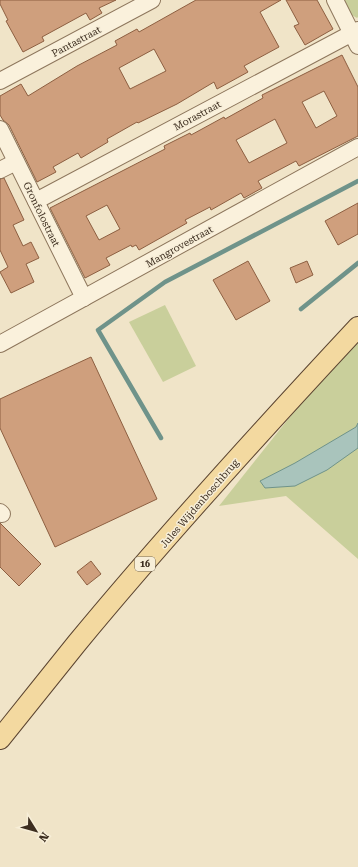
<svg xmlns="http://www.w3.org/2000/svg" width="358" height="867" viewBox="0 0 358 867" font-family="'Roboto Serif',serif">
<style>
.green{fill:#c9cf9b}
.water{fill:#a9c4bc;stroke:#6f938a}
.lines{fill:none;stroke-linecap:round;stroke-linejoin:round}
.stream{stroke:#6f938a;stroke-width:4.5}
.building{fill:#cf9f7d;stroke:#8d5f41;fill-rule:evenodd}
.minor-casing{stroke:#8d765c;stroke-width:18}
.major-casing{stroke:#5b4430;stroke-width:22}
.minor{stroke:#faf1dc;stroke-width:16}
.major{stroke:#f3d9a0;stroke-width:20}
.labels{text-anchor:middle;stroke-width:3;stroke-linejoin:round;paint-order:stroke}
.shield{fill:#f7eed8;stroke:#756857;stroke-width:1}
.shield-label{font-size:9px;font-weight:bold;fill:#3d2e20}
.street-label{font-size:10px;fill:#3d2e20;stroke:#f7eed8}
</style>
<rect width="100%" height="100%" fill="#f0e4c8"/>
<!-- green -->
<g class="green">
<path d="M343,0H358V17L357,18L350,14Z"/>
<path d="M165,305L196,366L163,382L129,322Z"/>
<path d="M358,336V559L286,496L219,506L336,359Z"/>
</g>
<!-- water -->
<path class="water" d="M358,423V448L327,470L295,486L265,488L260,481L295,463L356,427Z"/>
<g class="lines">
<!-- stream -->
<g class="stream">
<path d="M301,309L358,263"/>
<path d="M161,438L98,330L165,282L358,181"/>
</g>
</g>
<!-- building -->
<g class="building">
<path d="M0,0H116L99,8L102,13L90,20L86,13L42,37L44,41L23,52L6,21L8,20L0,4Z"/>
<path d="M196,0H281L260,12L279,47L244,66L248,72L217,89L214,82L177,104L138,123L137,122L107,139L108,142L81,158L78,153L53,167L56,172L37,182L9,125L3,120L0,115V96L21,84L28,96L77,66L117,45L115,41L137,29L139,32ZM154,49L166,71L130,89L119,68Z"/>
<path d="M286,0H317L333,29L305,45L294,26L299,24Z"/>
<path d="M342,55L358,87V136L299,166L296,161L258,181L262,188L244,198L241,193L211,210L210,207L185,220L187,223L139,250L136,245L132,247L131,245L106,258L110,265L85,278L50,208L165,149L164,146L190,133L191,135L224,117L225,119L263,98L262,95ZM324,91L337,116L316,128L302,102ZM275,119L287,143L249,163L236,140ZM107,205L120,229L99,240L86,216Z"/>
<path d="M4,178L24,220L13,225L23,246L31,242L39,258L26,264L34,282L11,293L0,272L8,267L0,250V179Z"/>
<path d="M358,203V234L338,245L325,221Z"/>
<path d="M248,261L270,301L236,320L213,280Z"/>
<path d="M307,261L313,275L296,283L290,268Z"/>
<path d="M91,357L157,499L55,547L0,428V399Z"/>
<path d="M0,523L41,564L19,586L0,567Z"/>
<path d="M91,561L101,574L87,585L77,572Z"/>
</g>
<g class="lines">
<!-- minor casing -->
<g class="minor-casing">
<g id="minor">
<path d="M335,0L358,46"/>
<path d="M0,81L152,0"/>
<path d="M0,129L84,298"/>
<path d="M0,170L16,162"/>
<path d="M36,201L358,30"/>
<path d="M0,344L358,147"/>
<path d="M0,512L2,514"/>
</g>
</g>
<!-- major casing -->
<g class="major-casing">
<path id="major" d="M0,739C26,707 51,675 77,643C167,534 262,430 358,327"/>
</g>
<!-- minor -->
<use href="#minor" class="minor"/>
<!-- major -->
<use href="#major" class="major"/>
</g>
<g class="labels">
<!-- shield labels -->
<rect class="shield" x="135" y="557" width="20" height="14" rx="3"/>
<g class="shield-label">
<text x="145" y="567">16</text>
</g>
<!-- street labels -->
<g class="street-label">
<text transform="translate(76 41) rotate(-28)" y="4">Pantastraat</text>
<text transform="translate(197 115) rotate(-28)" y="4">Morastraat</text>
<text transform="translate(42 214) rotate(64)" y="4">Gronfolostraat</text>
<text transform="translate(179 246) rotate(-29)" y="4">Mangrovestraat</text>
<text transform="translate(199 503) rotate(-49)" y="4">Jules Wijdenboschbrug</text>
</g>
</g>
<!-- north arrow -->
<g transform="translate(36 831) rotate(127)" stroke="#f7eed8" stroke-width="3" paint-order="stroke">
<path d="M0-3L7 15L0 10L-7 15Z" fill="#3d2e20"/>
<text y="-6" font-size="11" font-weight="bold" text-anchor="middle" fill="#3d2e20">N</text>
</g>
</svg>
